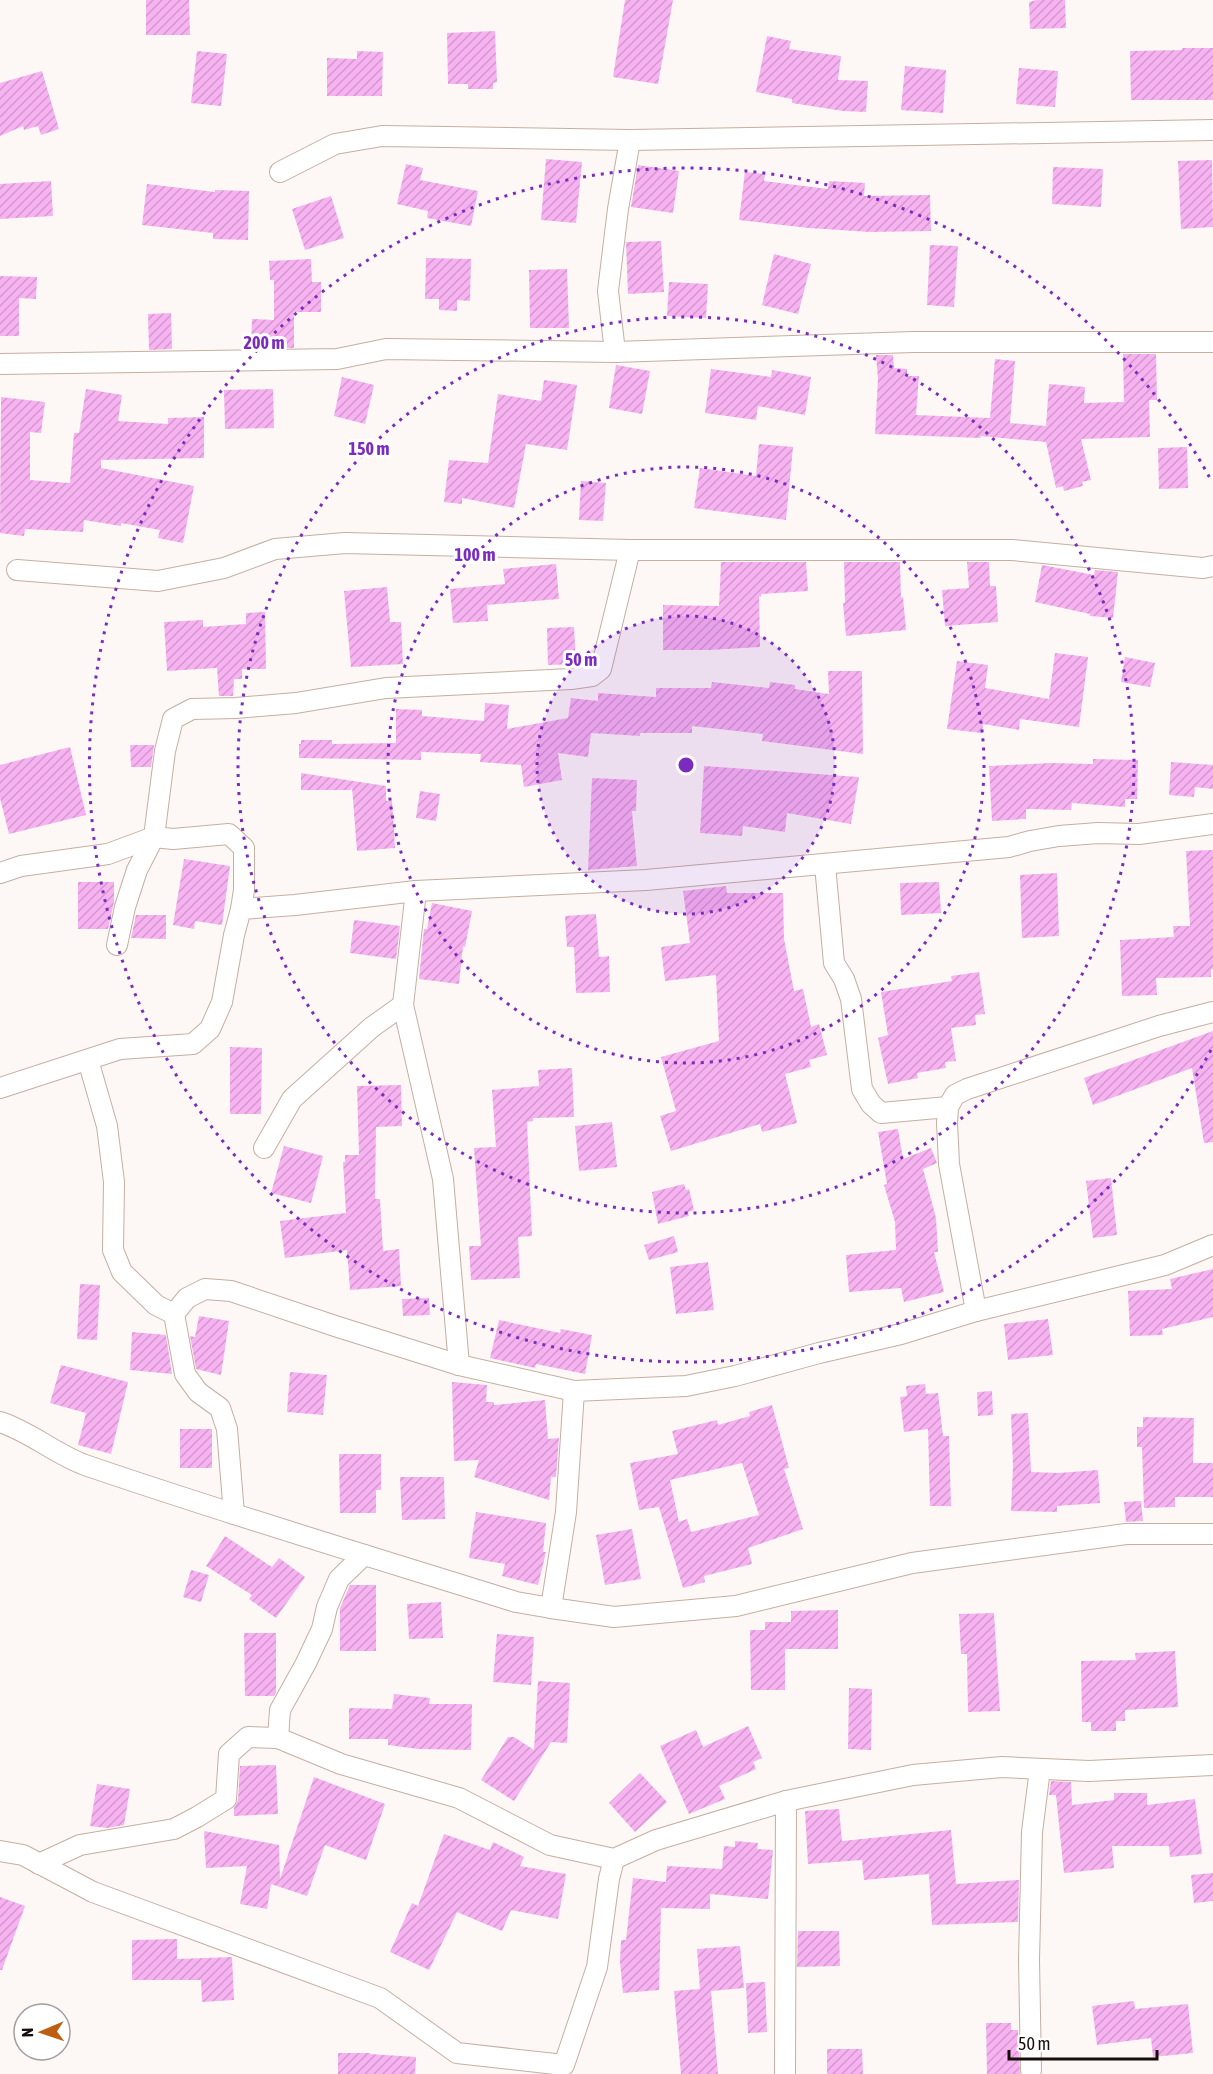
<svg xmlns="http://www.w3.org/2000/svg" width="1213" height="2074" viewBox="0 0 1213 2074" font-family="'Asap Condensed',sans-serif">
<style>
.building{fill:url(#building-hatch);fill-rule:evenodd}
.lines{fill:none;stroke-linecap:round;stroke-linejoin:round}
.street-casing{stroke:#c5afa1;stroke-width:22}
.street{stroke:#fff;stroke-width:20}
.ring{fill:none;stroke:#7b2cbf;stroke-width:3;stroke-dasharray:3 6}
.centre{fill:#7b2cbf;stroke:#fff;stroke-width:3}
.ring-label{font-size:18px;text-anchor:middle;font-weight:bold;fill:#7b2cbf;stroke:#fff;stroke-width:6;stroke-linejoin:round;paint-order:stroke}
</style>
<defs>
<pattern id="building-hatch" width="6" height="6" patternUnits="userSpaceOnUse" patternTransform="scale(1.5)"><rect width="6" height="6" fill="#f7b3f1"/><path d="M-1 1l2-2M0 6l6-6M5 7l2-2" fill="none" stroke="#d399cd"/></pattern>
</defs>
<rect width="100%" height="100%" fill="#fdf8f6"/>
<!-- building -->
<g class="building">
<path d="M146,0H189L190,35H146Z"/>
<path d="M625,0H673L658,84L613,77Z"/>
<path d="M1037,0H1065L1066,28L1030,29L1029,2Z"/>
<path d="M495,31L497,82L493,83V89H468V84H448L447,33Z"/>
<path d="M767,36L791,41L789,49L841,56L838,80L868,81L866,112L843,111L792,103V99L756,92Z"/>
<path d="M1182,48H1213V100H1131L1130,51L1182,50Z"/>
<path d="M197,51L227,54L221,106L191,103Z"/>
<path d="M357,51L383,52L382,96H327V58L357,59Z"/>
<path d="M905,66L946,70L943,113L901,110Z"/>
<path d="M1019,68L1058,71L1055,107L1016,104Z"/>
<path d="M42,71L59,129L41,135L38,126L24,130L23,126L0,136V83Z"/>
<path d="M546,159L582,162L576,223L541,220Z"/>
<path d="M1212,160L1213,227L1181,229L1178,161Z"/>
<path d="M406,164L423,168L420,180L478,191L471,226L427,218L428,211L397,204Z"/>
<path d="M638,165L679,171L673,213L631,207Z"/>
<path d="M1053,167L1103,169L1101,207L1052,204Z"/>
<path d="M745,172L765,174L764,181L828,189L829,181L865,183L864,196L930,195L931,231L870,232L809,228L739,220Z"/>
<path d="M51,181L53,216L0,219V184Z"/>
<path d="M147,184L215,192V190L249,191L248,240L213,239V233L142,225Z"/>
<path d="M331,196L344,238L305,250L292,209Z"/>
<path d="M661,241L664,292L628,294L626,242Z"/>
<path d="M930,245L958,246L954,307L927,305Z"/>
<path d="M774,254L811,264L798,314L762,305Z"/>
<path d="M426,258L471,259L470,301L457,300V311L439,310V299H425Z"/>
<path d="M311,259L312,282H321V312H294V348H251L252,319L274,320V280H270L269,261Z"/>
<path d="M567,269L569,328H530L529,270Z"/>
<path d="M0,276L37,277L36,299L19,298V336H0Z"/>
<path d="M669,282L708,284L706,318L667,316Z"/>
<path d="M171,313L172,349L149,350L148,314Z"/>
<path d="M1123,354H1156L1157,400H1149L1150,437L1081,439L1091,480L1082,482L1083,486L1064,491L1063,486L1056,488L1046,442L981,436L980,438L875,434L878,379L876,355H893L894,368L907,369V376H919L916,415L990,418L995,359L1015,361L1010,423L1046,426L1049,384L1085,387L1084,403L1124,402Z"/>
<path d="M616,365L650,371L642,414L609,408Z"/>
<path d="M711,369L771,377L772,370L811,377L805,415L758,406L756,420L705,413Z"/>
<path d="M342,377L374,385L365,424L334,416Z"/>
<path d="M544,380L577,385L567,450L526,444L514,508L462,498V504L444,502L449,460L488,463L498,394L541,401Z"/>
<path d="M86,389L122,395L118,421L168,424V418L204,417V458L101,460V468L194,486L183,543L158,538L160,530L121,523V526L84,520L83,532L25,529L24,536L0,533L1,397L45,402L41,433L30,432V480L70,483L74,433H79Z"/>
<path d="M273,389L274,428L225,429L224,390Z"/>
<path d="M759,444L793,447L786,520L694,508L700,468L756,476Z"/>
<path d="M1187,447L1188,488L1159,489L1158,448Z"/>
<path d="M581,481L606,483L603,521L579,520Z"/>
<path d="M721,562H806L808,591L761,594V597L759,596L760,647L710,650H663V605L719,606Z"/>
<path d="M844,562H900L901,598L903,597L906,630L846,636L843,603H845Z"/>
<path d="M967,562H989L990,586H996L998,622L945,626L942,590L969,588Z"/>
<path d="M556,564L559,599L487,605L488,621L453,623L450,589L505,584L503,569Z"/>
<path d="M1042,565L1094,575L1095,570L1118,572L1113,618L1090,616V614L1035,602Z"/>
<path d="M387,587L390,622H401L403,664L351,667L344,591Z"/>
<path d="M265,612L266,669H242V679H234L233,696H219L217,668L167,671L164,622L203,620V627L246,624V613Z"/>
<path d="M574,627L576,664L548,665L547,628Z"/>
<path d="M1055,653L1088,657L1079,727L1020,719L1019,730L983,724L982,733L947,729L957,661L988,665L985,688L1049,699Z"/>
<path d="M1125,657L1155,663L1150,687L1121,682Z"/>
<path d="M828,671H862L863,754L762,741L763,734L692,726V733H640V736L591,733L588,757L558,753L562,780L524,787L521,765L480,762L481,754L421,752V760L299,758V744H301V740H332V744L396,743V709L422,710V716L484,721L485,703L509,705L507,729L568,718L571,698L598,701V693L656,697V688H711L712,682L769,688L770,682L795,685V689L829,694Z"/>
<path d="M130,745H154L151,767H131Z"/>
<path d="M70,747L86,815L9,834L0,798V765Z"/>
<path d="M1093,759L1138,760L1137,799H1125V807L1072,803L1071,810L1026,809V819L992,821L989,766L1051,763L1093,764Z"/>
<path d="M1171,762L1213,765V789L1195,787L1194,797L1169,795Z"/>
<path d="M704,766L859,777L851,824L787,813L785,832L743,826L742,836L700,833Z"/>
<path d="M301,773L386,786V801H392L395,848L357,851L352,787L351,790H301Z"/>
<path d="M592,778L637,780L636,811H632L637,866L588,870Z"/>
<path d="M420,791L440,794L436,821L416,818Z"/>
<path d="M1213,850V969H1211V977L1156,978L1157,995L1122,996L1120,940L1174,937L1173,926H1190L1186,851Z"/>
<path d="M184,859L230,866L222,925L195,921L194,929L173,925Z"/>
<path d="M1057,873L1059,936L1022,938L1020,875Z"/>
<path d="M78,882H114V902L108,929H78Z"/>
<path d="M939,882L941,913L901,915L900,883Z"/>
<path d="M726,886L727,893H783L784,939L794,991L803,989L811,1027L819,1024L827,1055L809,1060L811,1067L785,1074L797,1123L762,1132L760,1124L671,1151L660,1116L676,1111L661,1057L719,1041L716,975L665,981L661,947L690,943L683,891Z"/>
<path d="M432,903L472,911L465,947L463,946L459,984L419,979L424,929H427Z"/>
<path d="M596,914L599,957L609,956L610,992L576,993L574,947H567L565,916Z"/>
<path d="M136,915H166V939L131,938Z"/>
<path d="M354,920L400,926L396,959L350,953Z"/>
<path d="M979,972L985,1014L975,1015L976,1025L951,1028L956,1061L945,1062L946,1068L917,1073L918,1078L888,1084L878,1038L888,1035L881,992L952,981L951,976Z"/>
<path d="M1213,1031V1142L1204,1143L1192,1068L1093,1105L1084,1078Z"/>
<path d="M230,1047L262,1048L261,1114H230Z"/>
<path d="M572,1068L574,1117L533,1118V1121L527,1122L532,1236L518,1237L520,1278L471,1280L469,1246H481L474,1148L496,1147L492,1090L539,1086L538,1070Z"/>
<path d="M401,1085L402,1126L376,1127L375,1199H380L383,1251L399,1249L401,1286L350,1290L347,1250L285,1258L280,1221L346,1213L343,1162H345V1155H359L357,1086Z"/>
<path d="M612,1122L617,1167L579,1171L575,1126Z"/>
<path d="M898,1129L903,1159L931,1148L937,1163L923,1169L936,1218L938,1252H934L944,1292L904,1302L901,1288L849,1292L846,1255L896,1250L895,1222L884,1185L887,1184L878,1132Z"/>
<path d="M284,1146L323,1156L311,1203L271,1193Z"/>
<path d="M1111,1178L1117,1235L1093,1238L1086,1181Z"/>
<path d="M684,1184L686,1190L689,1189L694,1210L688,1212L689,1216L658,1224L652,1192Z"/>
<path d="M674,1236L678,1252L649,1260L644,1245Z"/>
<path d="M708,1262L714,1310L676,1314L670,1267Z"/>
<path d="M1213,1269V1317L1162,1329L1163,1335L1130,1336L1128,1291L1172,1289L1170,1279Z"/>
<path d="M80,1284L100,1285L97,1340L77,1339Z"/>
<path d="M429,1298L430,1315L403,1316L402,1299Z"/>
<path d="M199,1316L229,1321L221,1375L196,1369L190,1336L195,1337Z"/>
<path d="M1048,1319L1053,1355L1008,1360L1004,1324Z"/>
<path d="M499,1320L560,1333L561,1329L592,1335L585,1374L536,1364L535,1368L490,1358Z"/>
<path d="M132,1332L166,1335L172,1374L130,1370Z"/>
<path d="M61,1365L128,1382L111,1454L78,1445L86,1413L50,1403Z"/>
<path d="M290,1372L327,1375L323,1415L287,1412Z"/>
<path d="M452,1382L487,1385L486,1402H494V1405L545,1400L548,1439L559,1438L556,1477H551L549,1500L474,1477L479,1460L454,1461Z"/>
<path d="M925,1384L926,1394L938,1393L943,1436H949L951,1506H930L928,1429L904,1432L900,1397L907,1396L906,1386Z"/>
<path d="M992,1391L993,1415L978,1416L977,1392Z"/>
<path d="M772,1405L789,1468L784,1469L803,1529L748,1548L752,1564L704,1576L705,1582L683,1588L659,1507L639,1510L630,1463L678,1454L672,1431L717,1420L718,1425L750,1416L749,1412ZM742,1463L759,1515L691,1532L687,1519L679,1522L670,1480Z"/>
<path d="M1028,1413L1031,1472L1058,1473L1098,1470L1100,1503L1057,1506V1512L1011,1511L1013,1466L1011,1414Z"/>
<path d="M1143,1417L1194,1418L1193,1463H1213V1497H1175V1507L1144,1508L1142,1447H1137V1427H1143Z"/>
<rect x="180" y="1429" width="32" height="39"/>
<path d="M339,1454H381V1490H376V1513H340Z"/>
<path d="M400,1477H444L445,1519L402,1520Z"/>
<path d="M1141,1501L1143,1521L1126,1522L1124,1502Z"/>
<path d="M476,1512L546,1523L543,1552H546L538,1585L502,1576L505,1564L469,1558Z"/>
<path d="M632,1529L641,1579L605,1585L596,1535Z"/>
<path d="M225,1536L272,1567L279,1558L305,1577L276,1618L249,1599L252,1595L206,1566Z"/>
<path d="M191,1570L209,1575L201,1602L183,1597Z"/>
<path d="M350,1585H376V1651H340V1608Z"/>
<path d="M441,1602L443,1638L409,1639L407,1604Z"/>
<path d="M838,1610V1649H785V1690H751L750,1630H765V1622H791V1611Z"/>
<path d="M994,1613L1000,1711L968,1712L967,1654H961L959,1614Z"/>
<path d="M244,1633H276V1693L274,1696H245Z"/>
<path d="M497,1634L534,1637L531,1685L493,1682Z"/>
<path d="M1175,1651L1178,1707L1125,1710V1721H1116V1731H1091V1722H1082L1081,1661L1136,1660L1135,1653Z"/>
<path d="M538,1681L570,1683L567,1743L551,1742L514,1801L481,1780L508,1737H514L534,1750Z"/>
<path d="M849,1688L872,1689L871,1750L848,1749Z"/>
<path d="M394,1694L430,1698L429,1704H472L471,1750L418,1749L388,1745V1739H349V1708L392,1709Z"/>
<path d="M748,1726L762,1758L753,1762L756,1769L719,1786L725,1799L689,1814L660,1746L696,1730L703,1747Z"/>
<path d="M276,1765L278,1814L234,1816V1808L238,1800L240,1766Z"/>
<path d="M640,1773L667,1802L635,1832L609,1803Z"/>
<path d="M314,1777L385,1804L366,1860L325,1845L307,1896L271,1884L267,1909L240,1904L247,1866L206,1868L204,1831L279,1845L280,1879Z"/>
<path d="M1051,1781L1071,1782L1072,1805L1114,1800V1793H1147V1805L1195,1799L1202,1854L1170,1857L1169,1846H1112L1114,1868L1064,1873L1056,1795H1049Z"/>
<path d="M97,1784L130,1789L124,1825L107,1828L90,1826Z"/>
<path d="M839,1809L842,1841L951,1830L956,1884L1019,1880L1018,1922L932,1925L929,1874L864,1880L862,1860L808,1864L805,1811Z"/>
<path d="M444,1834L490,1850L493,1842L524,1857L520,1866L566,1874L558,1919L511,1910L502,1931L457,1912L429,1970L390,1952L412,1903L418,1906Z"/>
<path d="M735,1841L758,1843L757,1849L773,1850L768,1899L710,1894V1909L661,1908L659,1990L623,1993L620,1962L621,1940H626L633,1878L666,1882L667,1866L722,1869L724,1846L735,1847Z"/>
<path d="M1213,1873V1901L1194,1903L1191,1875Z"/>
<path d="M0,1897L25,1906L2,1970H0Z"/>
<path d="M798,1931H839L840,1966L797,1967Z"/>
<path d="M177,1939V1959L232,1957L234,2000L202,2002L201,1980H132V1940Z"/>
<path d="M740,1946L744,1988L711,1991L718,2074H681L674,1991L700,1989L697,1949Z"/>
<path d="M765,1982L767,2032L748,2033L746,1983Z"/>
<path d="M1134,2001L1135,2009L1188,2004L1193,2053L1153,2057L1151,2038L1097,2045L1092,2006Z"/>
<path d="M986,2023H1011V2030H1018L1020,2074H987Z"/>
<path d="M827,2049H862L863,2074H827Z"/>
<path d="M338,2053H370V2054L416,2057L415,2074H338Z"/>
</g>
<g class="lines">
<!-- street casing -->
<g class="street-casing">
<g id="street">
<path d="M280,172L335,144L382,136L630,140L1213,130"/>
<path d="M615,352L608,291L618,209L630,140"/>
<path d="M0,364L337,359L386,349L615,352L913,342H1213"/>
<path d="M17,570L158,581L224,568L275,549L345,543L630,550H1012L1203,568L1213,566"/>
<path d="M825,865L834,963L844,979L851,999L862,1089L871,1104L881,1113L948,1107"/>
<path d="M0,873L21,866L108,854L154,837L173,839L229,834L244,848V890L241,909"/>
<path d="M416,891L403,1005L443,1179L459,1365"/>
<path d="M117,945L125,907L137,870L154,837L165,751L173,719L192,709L236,708L296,703L386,688L571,679L592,676L601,669L630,550"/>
<path d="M88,1060L107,1126L114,1182L113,1250L122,1272L156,1305L174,1314"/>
<path d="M0,1088L120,1049L193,1044L210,1029L222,1002L234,935L241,909L295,905L416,891L646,880L1009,847L1030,841L1059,836L1098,833L1139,834L1213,824"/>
<path d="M264,1148L292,1099L372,1027L403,1005"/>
<path d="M976,1311L949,1164L947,1123L948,1107L955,1095L967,1089L1159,1026L1213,1012"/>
<path d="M0,1422C31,1432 55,1454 85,1465C228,1514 372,1557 516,1602L551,1608L566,1512L574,1391"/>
<path d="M234,1514L227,1429L220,1408L198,1392L185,1374L174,1314L187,1298L205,1289L231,1291L335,1326L459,1365L574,1391L686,1386L735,1376L819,1353L901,1334L976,1311L1165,1265L1213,1245"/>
<path d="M551,1608L614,1617L736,1606L912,1563L1126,1534H1213"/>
<path d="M278,1738L280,1710L306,1663L322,1629L327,1607L339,1579L364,1555"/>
<path d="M0,1851L23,1855L93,1892L380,1998L457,2053L564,2065L597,1967L609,1879L614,1859"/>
<path d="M39,1864L80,1845L174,1829L197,1817L226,1799L229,1754L248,1737L278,1738L341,1764L459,1798L550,1845L614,1859L656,1840L786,1801L913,1775L1002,1767L1089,1771L1213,1765"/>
<path d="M1031,2070L1029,1960L1032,1832L1040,1769"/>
<path d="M785,2074L786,1801"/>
</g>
</g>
<!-- street -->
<use href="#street" class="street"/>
</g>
<!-- distance rings -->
<circle cx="686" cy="765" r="149" fill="#7b2cbf" fill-opacity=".12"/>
<g class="ring">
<circle cx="686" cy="765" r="149"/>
<circle cx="686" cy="765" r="298"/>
<circle cx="686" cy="765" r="448"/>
<path d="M1211 1050A597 597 0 1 1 1211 480"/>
</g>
<circle cx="686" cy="765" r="9" class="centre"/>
<g class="ring-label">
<text x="264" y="349">200 m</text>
<text x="369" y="455">150 m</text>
<text x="475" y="561">100 m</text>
<text x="581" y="666">50 m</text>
</g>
<!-- north arrow -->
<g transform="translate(42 2032) rotate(268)"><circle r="28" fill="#ffffff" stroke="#a29f9d" stroke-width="1.5"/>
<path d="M0-4.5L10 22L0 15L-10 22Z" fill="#bd5f12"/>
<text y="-9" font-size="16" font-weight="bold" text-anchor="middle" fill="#160e0a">N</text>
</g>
<!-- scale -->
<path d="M1009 2050v9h148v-9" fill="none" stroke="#160e0a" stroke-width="3"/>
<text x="1018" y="2050" font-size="18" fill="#160e0a" stroke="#ffffff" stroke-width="4.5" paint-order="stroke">50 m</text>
</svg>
